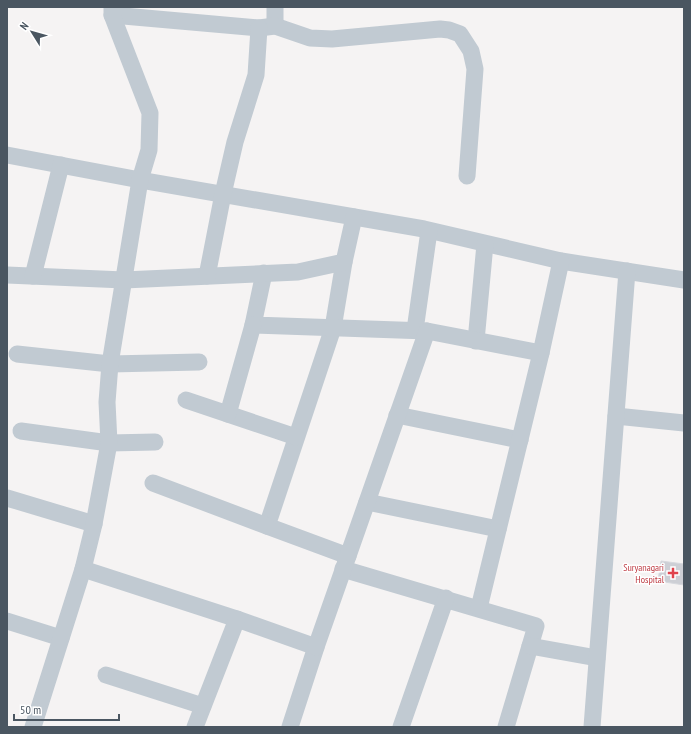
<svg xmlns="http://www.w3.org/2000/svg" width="691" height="734" viewBox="0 0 691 734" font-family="'PT Sans Narrow',sans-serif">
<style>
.building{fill:#cdcfd5;stroke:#d7d9de}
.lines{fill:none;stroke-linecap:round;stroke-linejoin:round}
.minor{stroke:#c1cad2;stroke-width:17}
.health-dot{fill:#e0444e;stroke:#fff;stroke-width:1.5}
.labels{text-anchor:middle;stroke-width:3;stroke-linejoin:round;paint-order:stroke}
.health-label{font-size:10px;fill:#be3a42;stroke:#fff;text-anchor:end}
</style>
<rect width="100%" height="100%" fill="#f5f3f3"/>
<!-- building -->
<path class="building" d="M661,561L684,564V585L658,581Z"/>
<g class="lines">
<!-- minor -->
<g class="minor">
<path d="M275,7V26"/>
<path d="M112,15L259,28L275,26L310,38L332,39L440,29L449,30L460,34L471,51L475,69L467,176"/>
<path d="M7,155L140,180L424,229L561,261L684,280"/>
<path d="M344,262L333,328L267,526L348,556"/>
<path d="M264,273L253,325L427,331"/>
<path d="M7,275L124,280L298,272L344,262L354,217"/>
<path d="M33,276L61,165"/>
<path d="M207,276L223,194L235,142L256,75L259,28"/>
<path d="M415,330L429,231"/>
<path d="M476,341L485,244"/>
<path d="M17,354L110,364L199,362"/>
<path d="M186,400L296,437"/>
<path d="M228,414L253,325"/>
<path d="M397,415L520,440"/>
<path d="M616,416L684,423"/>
<path d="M21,431L109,443L155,442"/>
<path d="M153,483L267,526"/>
<path d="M7,498L94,524"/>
<path d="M367,502L498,529"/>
<path d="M83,569L237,619L316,647L290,727"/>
<path d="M343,569L536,626L506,727"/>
<path d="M479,608L541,353"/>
<path d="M7,621L61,638"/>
<path d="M530,646L597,658"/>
<path d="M316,647L427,331L541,353L561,261"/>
<path d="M106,675L203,706"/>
<path d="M33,727L83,569L94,524L109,443L107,402L110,364L140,180L149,150L150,113L112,15V7"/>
<path d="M195,727L237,619"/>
<path d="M401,727L446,598"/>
<path d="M592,727L627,271"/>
</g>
</g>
<!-- markers -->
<path class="health-dot" d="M671 567h4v4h4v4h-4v4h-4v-4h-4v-4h4z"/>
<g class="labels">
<!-- health labels -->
<g class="health-label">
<text x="664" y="571">Suryanagari<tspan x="664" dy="12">Hospital</tspan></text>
</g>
</g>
<!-- border -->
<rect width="691" height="734" fill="none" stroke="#4a5661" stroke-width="16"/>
<!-- north arrow -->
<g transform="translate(32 32) rotate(307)" stroke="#ffffff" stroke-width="3" paint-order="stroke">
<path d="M0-3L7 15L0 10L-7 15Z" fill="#4a5661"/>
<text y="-6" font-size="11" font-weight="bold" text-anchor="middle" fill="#4a5661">N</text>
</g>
<!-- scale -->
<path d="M14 714v6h105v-6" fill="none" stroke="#4a5661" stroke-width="2"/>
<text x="20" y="714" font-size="12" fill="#4a5661" stroke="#ffffff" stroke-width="3" paint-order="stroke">50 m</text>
</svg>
